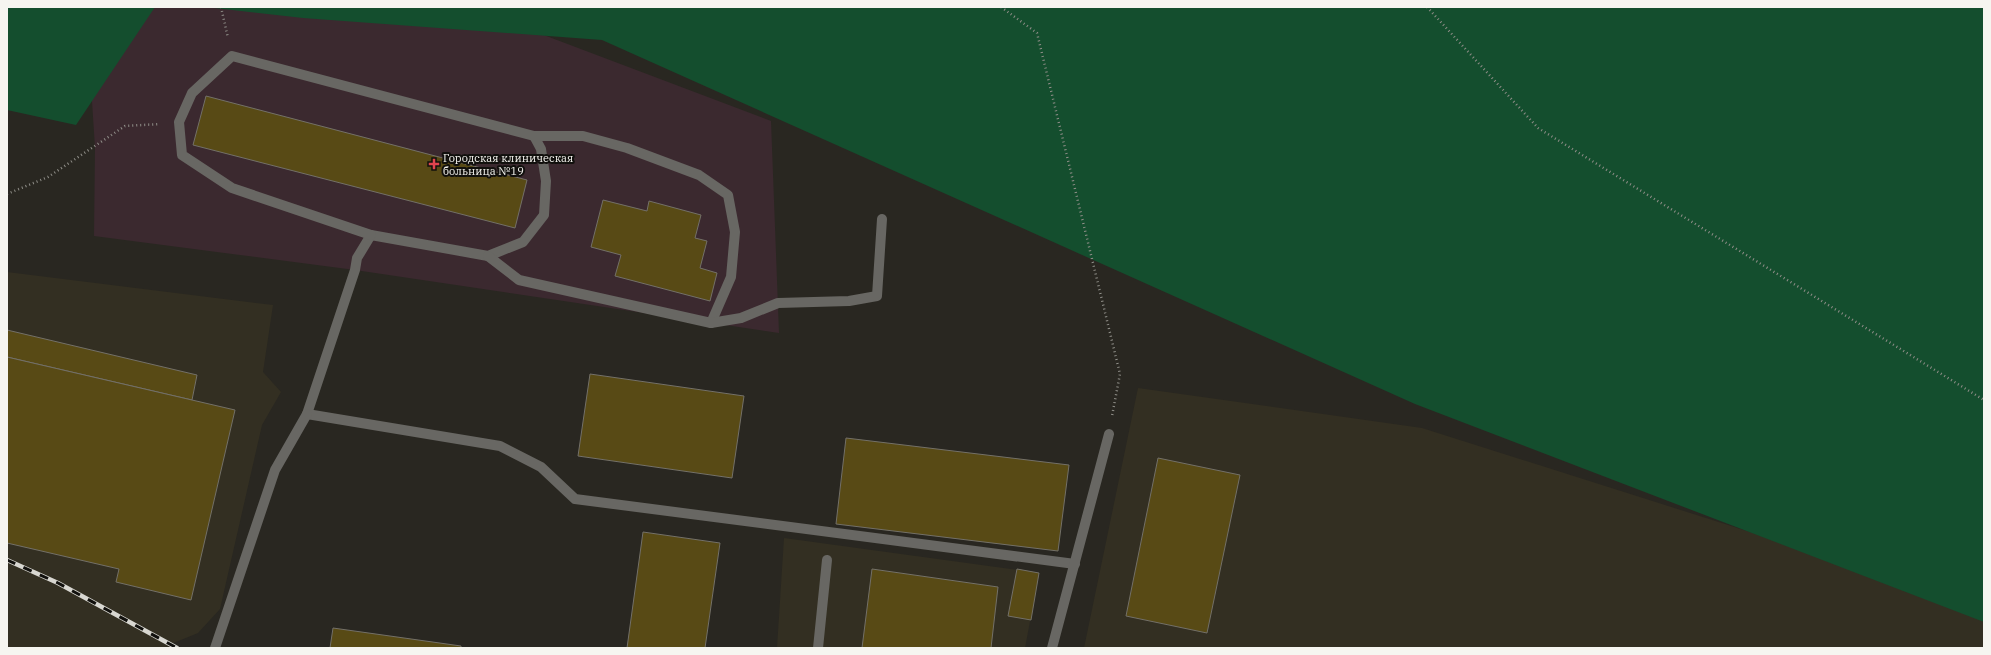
<svg xmlns="http://www.w3.org/2000/svg" width="1991" height="655" viewBox="0 0 1991 655" font-family="'IBM Plex Serif',serif">
<style>
.built{fill:#332f22}
.medical{fill:#3b292f}
.green{fill:#144e2e}
.building{fill:#584a15;stroke:#737068}
.lines{fill:none;stroke-linecap:round;stroke-linejoin:round}
.path{stroke:#8f8e88;stroke-width:2.5;stroke-dasharray:1 3;stroke-linecap:butt}
.service{stroke:#686763;stroke-width:10}
.minor{stroke:#686763;stroke-width:10}
.rail-casing{stroke:#d8d7d1;stroke-width:4.5}
.rail{stroke:#11100d;stroke-width:3;stroke-dasharray:9;stroke-linecap:butt}
.health-dot{fill:#e0444e;stroke:#11100d;stroke-width:1.5}
.labels{text-anchor:middle;stroke-width:4;stroke-linejoin:round;paint-order:stroke}
.poi-label{font-size:11px;fill:#f6f5f0;stroke:#11100d;text-anchor:start}
</style>
<rect width="100%" height="100%" fill="#292721"/>
<!-- built -->
<g class="built">
<path d="M7,272L273,305L263,372L281,392L262,425L220,609L198,633L171,644L170,648H7Z"/>
<path d="M1138,388L1422,428L1807,550L1984,568V648H1084Z"/>
<path d="M784,538L1039,573L1025,648H777Z"/>
</g>
<!-- medical -->
<path class="medical" d="M86,7H470L771,121L779,333L355,270L94,236L95,148Z"/>
<!-- green -->
<g class="green">
<path d="M7,7H155L76,125L7,110Z"/>
<path d="M206,7H1984V622L1415,404L602,40L303,18Z"/>
</g>
<!-- building -->
<g class="building">
<path d="M206,96L527,180L515,228L193,145Z"/>
<path d="M603,200L647,211L649,201L701,215L695,238L707,241L700,268L717,273L710,301L615,276L621,255L591,247Z"/>
<path d="M7,330L197,375L192,400L7,357Z"/>
<path d="M7,357L235,410L191,600L116,582L119,569L7,543Z"/>
<path d="M590,374L744,396L732,478L578,456Z"/>
<path d="M846,438L1069,465L1058,551L836,524Z"/>
<path d="M1158,458L1240,475L1207,633L1126,616Z"/>
<path d="M643,532L720,543L705,648H627Z"/>
<path d="M872,569L998,587L991,648H862Z"/>
<path d="M1017,569L1039,573L1031,620L1008,616Z"/>
<path d="M333,628L461,646V648H330Z"/>
</g>
<g class="lines">
<!-- path -->
<g class="path">
<path d="M221,7L228,38"/>
<path d="M1001,7L1037,33L1120,374L1112,416"/>
<path d="M1427,7L1538,128L1984,400"/>
<path d="M7,194L48,177L125,126L160,124"/>
</g>
<!-- service -->
<g class="service">
<path d="M534,136L541,149L546,181L544,215L523,242L488,256L371,235L357,258L355,270L307,414L500,446L541,467L575,499L1075,564"/>
<path d="M371,235L232,188L182,155L179,122L192,93L232,56L534,136H583L627,148L699,175L728,195L735,232L731,277L711,323"/>
<path d="M488,256L519,280L711,323L741,318L778,303L849,301L877,296L882,219"/>
<path d="M818,648L827,560"/>
<path d="M1052,648L1109,434"/>
</g>
<!-- minor -->
<path class="minor" d="M215,648L275,470L307,414"/>
<!-- rail casing -->
<g class="rail-casing">
<path id="rail" d="M7,560L58,583L177,648"/>
</g>
<!-- rail -->
<use href="#rail" class="rail"/>
</g>
<!-- markers -->
<path class="health-dot" d="M432 158h4v4h4v4h-4v4h-4v-4h-4v-4h4z"/>
<g class="labels">
<!-- poi labels -->
<g class="poi-label">
<text x="443" y="162">Городская клиническая<tspan x="443" dy="13">больница №19</tspan></text>
</g>
</g>
<!-- border -->
<rect width="1991" height="655" fill="none" stroke="#f6f5f0" stroke-width="16"/>
</svg>
